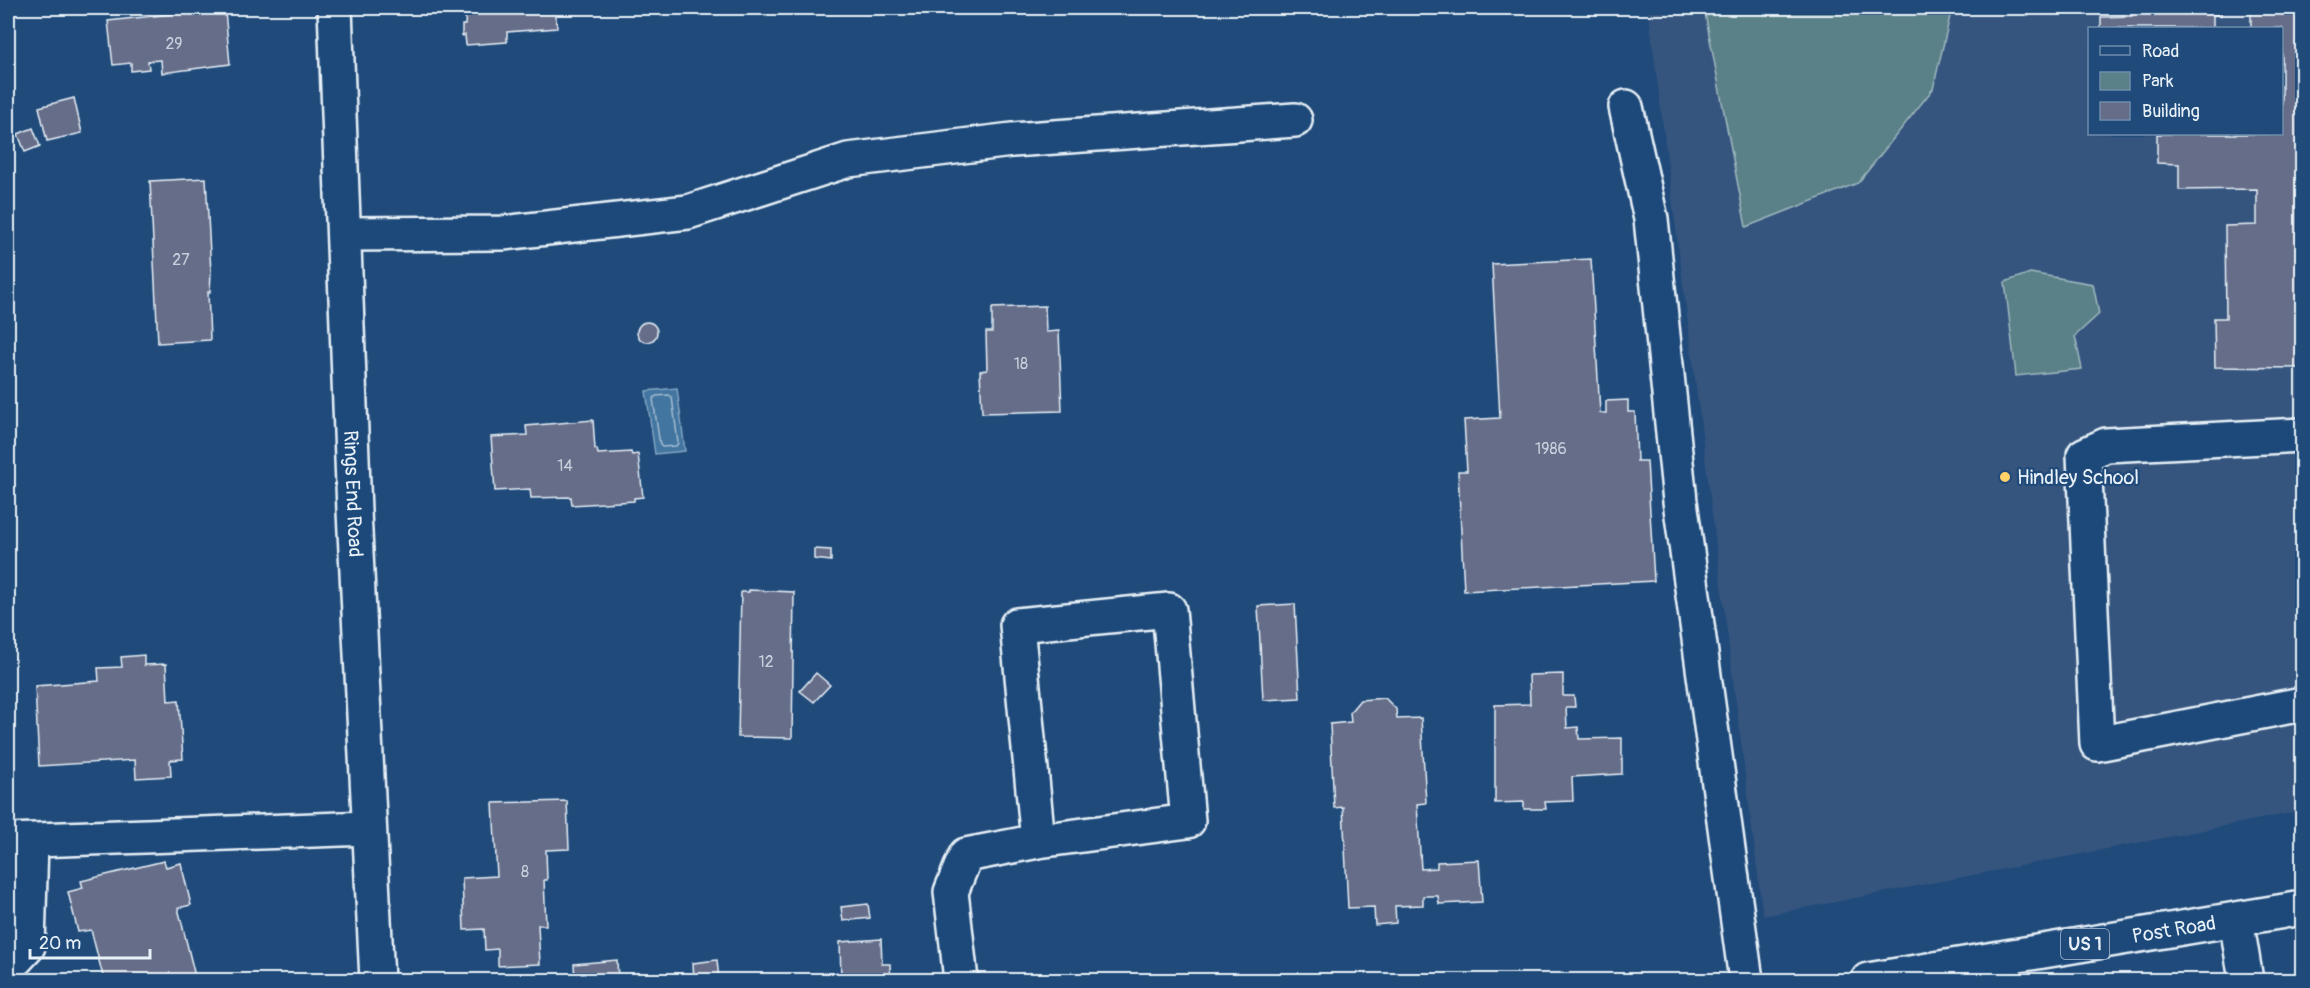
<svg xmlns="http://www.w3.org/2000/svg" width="2310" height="988" viewBox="0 0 2310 988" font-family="Pangolin,sans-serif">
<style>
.built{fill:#34547e;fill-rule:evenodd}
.green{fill:#5a8187;stroke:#a1b9c0;stroke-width:1.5}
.water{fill:#42749f;stroke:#84a6c3;stroke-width:1.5}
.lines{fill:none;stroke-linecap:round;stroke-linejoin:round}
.shore{stroke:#a6bfd4;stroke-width:1.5}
.building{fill:#666d89;stroke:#e8f1f8;stroke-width:1.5}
.minor-casing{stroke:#e8f1f8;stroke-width:38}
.major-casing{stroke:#e8f1f8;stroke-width:38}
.minor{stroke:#1f4a7a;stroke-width:33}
.major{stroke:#1f4a7a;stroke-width:33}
.poi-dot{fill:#ffd166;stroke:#1f4a7a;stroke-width:2}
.labels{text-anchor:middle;stroke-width:4.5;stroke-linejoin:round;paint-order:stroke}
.number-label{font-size:16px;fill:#c8d0dc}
.shield{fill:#1f4a7a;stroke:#acbfd2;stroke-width:1.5}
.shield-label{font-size:18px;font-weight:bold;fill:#e8f1f8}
.poi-label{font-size:20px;fill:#e8f1f8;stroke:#1f4a7a;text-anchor:start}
.street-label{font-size:20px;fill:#e8f1f8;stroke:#1f4a7a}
</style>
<rect width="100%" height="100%" fill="#1f4a7a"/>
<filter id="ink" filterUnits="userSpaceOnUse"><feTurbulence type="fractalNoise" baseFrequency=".0167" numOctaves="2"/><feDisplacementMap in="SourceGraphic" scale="12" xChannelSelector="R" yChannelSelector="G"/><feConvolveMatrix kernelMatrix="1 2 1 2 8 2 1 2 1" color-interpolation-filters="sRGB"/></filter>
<g filter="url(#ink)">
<!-- built -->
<path class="built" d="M1648,8H2302V811L1763,916ZM2090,28H2282V134H2090Z"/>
<!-- green -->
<g class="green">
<path d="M1704,8H1951V12L1933,89L1858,183L1746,227Z"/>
<path d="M2030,273L2093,284L2099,314L2075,336L2082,369L2016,376L2005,282Z"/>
</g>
<!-- water -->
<path class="water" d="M677,388L685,451L655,454L646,391Z"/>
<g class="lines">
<!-- shore -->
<path class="shore" d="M669,395L672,397L678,443L676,446L662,447L660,445L653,399L656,396Z"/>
</g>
<!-- building -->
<g class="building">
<path d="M466,8H555L557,28L507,32V42L466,45L465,35L462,36V25H465Z"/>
<path d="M2132,8H2221V15H2213V28H2101V17L2132,16Z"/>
<path d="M2251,8H2302V368L2215,367L2214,318H2226L2225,226L2257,225V189L2179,190V164L2157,163V134H2282V28H2251Z"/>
<path d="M225,11L230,64L162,73L161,60L148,61L149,69L131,71V63L113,65L108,21L189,12V14Z"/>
<path d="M74,98L82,133L47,141L39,107Z"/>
<path d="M33,128L40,146L25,152L18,134Z"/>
<path d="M206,178L211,273L210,292H208L210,340L158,343L150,181Z"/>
<path d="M1591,259L1600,413H1606V401L1628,400V412H1635L1637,461H1647L1654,581L1464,591L1458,471H1467L1464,420L1500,418L1492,264Z"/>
<path d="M1045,306L1046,332L1059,331L1062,411L982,413L980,371L987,370L986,332H992V308Z"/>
<circle cx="647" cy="332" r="10"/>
<path d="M593,420L595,449H597L598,454L631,452L632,455L638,454L643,497L634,498V501L572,505L571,497L531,498L530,489L495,491L491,437L527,435L526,426Z"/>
<path d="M814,549L831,550V561L814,559Z"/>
<path d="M749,590L794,592L792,738L738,737L741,592H749Z"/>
<path d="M1295,604L1300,698L1263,700L1258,606Z"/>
<path d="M144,655V665L166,664L168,701L179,700L183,759L170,760L171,776L136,778L135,760L39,766L35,686L99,681L98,668L122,667L121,657Z"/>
<path d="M816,673L830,685L814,702L800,691Z"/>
<path d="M1563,674V696H1574L1575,707H1566L1567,728L1578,727L1579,739L1622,738V774L1572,777L1573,801L1545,802L1546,809H1524V802L1495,803V705L1530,704L1529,675Z"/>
<path d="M1385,698L1396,709L1397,719L1421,718L1426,803L1417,804L1421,869L1437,868V862L1479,860L1482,902L1439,904L1438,896H1423V905L1395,906L1396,923L1375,925L1374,907L1348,908L1343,807L1334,808L1330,724L1351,722L1350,712L1360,700Z"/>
<path d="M567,801L569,849L546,850L547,880H544L546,925H538L540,964L498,966V949L485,950L484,929L464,930L462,878L497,876L493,803Z"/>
<path d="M164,861L166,867L181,863L191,905L178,908L196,980H104L91,930L78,932L68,892L83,888L81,881Z"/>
<path d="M868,904L870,918L843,921L841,907Z"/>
<path d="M881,939L882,964H890L891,980H841L840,942Z"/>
<path d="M617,960L618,980H575L574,964Z"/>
<path d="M717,960L719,980H694L693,963Z"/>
</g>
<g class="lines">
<!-- minor casing -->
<g class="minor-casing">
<g id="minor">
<path id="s1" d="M335,8L354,511L377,980"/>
<path d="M1626,107L1651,219L1680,501L1746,980"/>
<path d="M344,234L503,233L688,212L848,160L1012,140L1295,120"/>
<path d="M2302,435L2106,445L2084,455L2097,744L2302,704"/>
<path d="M8,841L369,828"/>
<path d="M2236,919L2246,980"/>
<path d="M8,960L16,959L28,946L31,841"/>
<path d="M961,980L951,892L966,855L1038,841L1188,821L1169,610L1017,625L1038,841"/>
</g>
</g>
<!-- major casing -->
<g class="major-casing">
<g id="major">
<path id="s2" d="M1868,980L2302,908"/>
</g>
</g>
<!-- minor -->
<use href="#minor" class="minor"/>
<!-- major -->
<use href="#major" class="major"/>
</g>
</g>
<!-- markers -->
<circle class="poi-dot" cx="2005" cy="477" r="6"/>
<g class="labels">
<!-- number labels -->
<g class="number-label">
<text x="174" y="49">29</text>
<text x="181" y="265">27</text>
<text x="1021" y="369">18</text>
<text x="1551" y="454">1986</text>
<text x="565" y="471">14</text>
<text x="766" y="667">12</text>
<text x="525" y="877">8</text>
</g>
<!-- shield labels -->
<rect class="shield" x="2061" y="929" width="48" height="30" rx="4.5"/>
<g class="shield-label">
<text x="2085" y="950">US 1</text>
</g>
<!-- poi labels -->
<g class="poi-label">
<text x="2017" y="484">Hindley School</text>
</g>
<!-- street labels -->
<g class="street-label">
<text dy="7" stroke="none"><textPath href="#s1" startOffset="486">Rings End Road</textPath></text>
<text dy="7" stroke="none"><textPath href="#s2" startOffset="310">Post Road</textPath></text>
</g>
</g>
<!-- margin -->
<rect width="2310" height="988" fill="none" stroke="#1f4a7a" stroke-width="30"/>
<rect x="15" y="15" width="2280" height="958" fill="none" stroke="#e8f1f8" stroke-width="2" filter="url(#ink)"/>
<!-- legend -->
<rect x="2088" y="27" width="195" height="108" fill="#1f4a7a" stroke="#6f8dac" stroke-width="1.5"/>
<rect x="2100" y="46" width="30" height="9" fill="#1f4a7a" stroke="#6f8dac" stroke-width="1.5"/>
<text x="2142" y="57" font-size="18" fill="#e8f1f8">Road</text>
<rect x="2100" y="72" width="30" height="18" fill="#5a8187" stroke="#6f8dac" stroke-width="1.5"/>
<text x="2142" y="87" font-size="18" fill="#e8f1f8">Park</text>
<rect x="2100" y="102" width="30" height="18" fill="#666d89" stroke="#6f8dac" stroke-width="1.5"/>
<text x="2142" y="117" font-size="18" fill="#e8f1f8">Building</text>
<!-- scale -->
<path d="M30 949v9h120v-9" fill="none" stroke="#e8f1f8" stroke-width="3"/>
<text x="39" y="949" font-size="18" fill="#e8f1f8" stroke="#1f4a7a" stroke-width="4.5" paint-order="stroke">20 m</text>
</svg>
